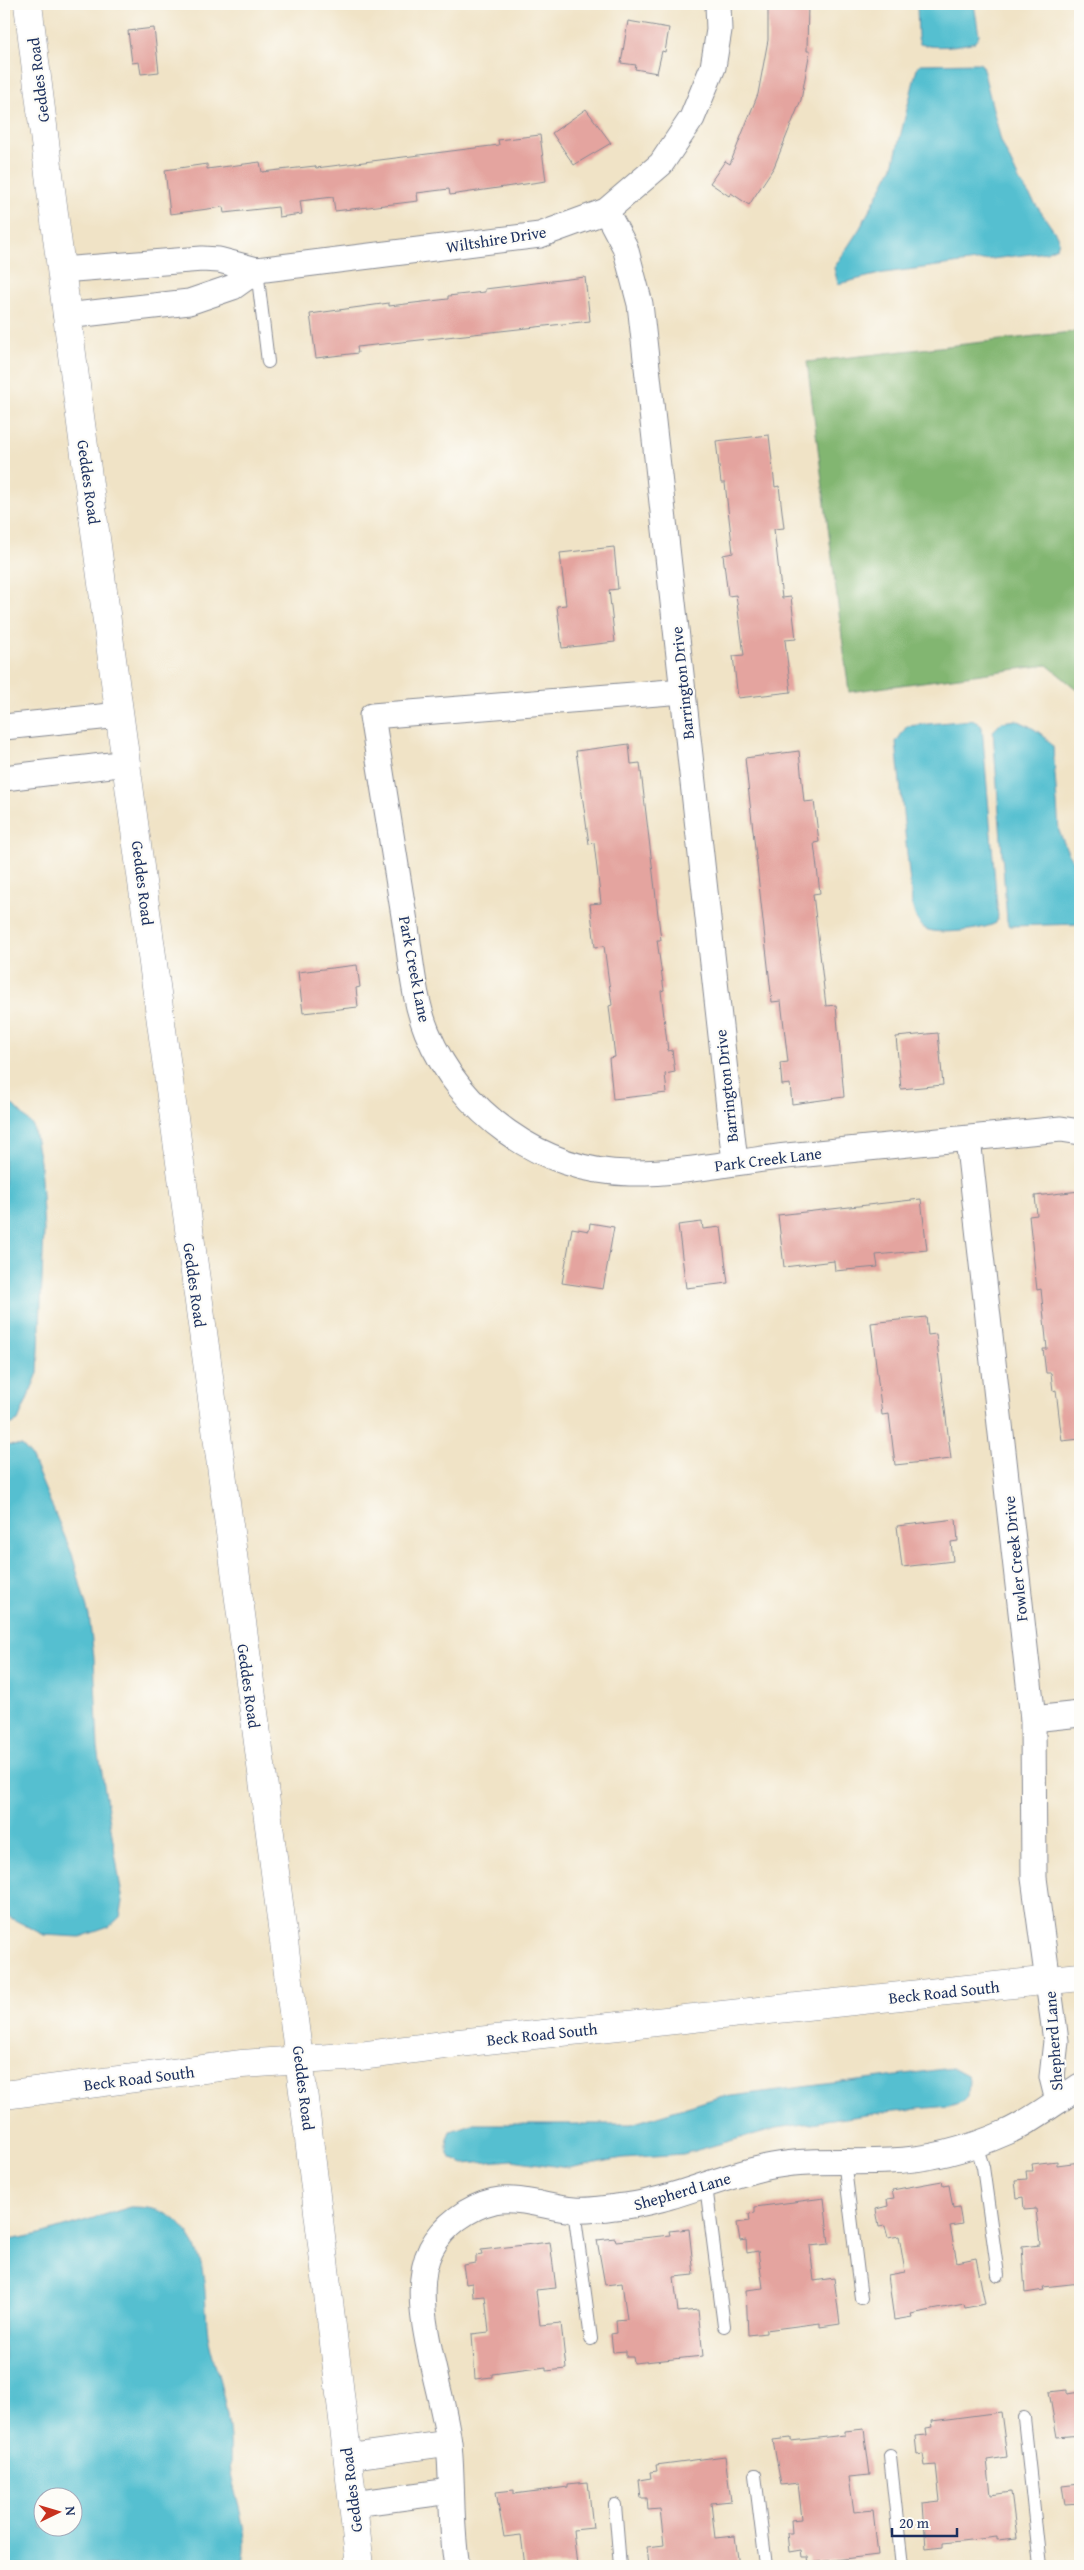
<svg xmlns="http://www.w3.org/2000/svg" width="1084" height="2570" viewBox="0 0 1084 2570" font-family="'Gentium Book Plus',serif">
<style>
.forest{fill:#82b671;stroke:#4e7268}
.water{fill:#54bfd0;stroke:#387797;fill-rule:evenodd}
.building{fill:#e4a49f}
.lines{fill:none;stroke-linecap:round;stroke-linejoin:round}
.service-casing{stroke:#868992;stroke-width:14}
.minor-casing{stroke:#868992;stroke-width:27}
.secondary-casing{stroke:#868992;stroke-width:29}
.service{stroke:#fff;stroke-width:12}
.minor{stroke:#fff;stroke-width:25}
.secondary{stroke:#fff;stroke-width:28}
.labels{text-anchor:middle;stroke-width:4.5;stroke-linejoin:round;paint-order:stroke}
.street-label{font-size:16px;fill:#1b2f5e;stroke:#fdfcf7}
</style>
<rect width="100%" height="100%" fill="#fdfcf7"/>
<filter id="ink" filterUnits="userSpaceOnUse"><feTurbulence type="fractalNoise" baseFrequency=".02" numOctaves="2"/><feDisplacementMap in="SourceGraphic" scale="10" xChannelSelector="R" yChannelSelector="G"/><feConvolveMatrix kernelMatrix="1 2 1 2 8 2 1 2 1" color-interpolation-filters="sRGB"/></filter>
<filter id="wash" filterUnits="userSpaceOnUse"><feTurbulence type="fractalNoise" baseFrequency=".0096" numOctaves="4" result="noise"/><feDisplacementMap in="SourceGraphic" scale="20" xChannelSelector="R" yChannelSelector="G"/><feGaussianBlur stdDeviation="1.12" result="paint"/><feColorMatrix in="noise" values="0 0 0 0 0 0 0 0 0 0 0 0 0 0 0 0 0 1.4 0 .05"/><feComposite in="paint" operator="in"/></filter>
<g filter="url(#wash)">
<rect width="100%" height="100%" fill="#f0e3c6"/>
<!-- forest -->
<path class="forest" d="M1080,331V692L1047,665L849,692L807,362Z"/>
<!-- water -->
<g class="water">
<path d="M917,4H974L979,35L975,42C959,46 935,49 920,44L918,38Z"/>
<path d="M979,63L982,65L1001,141L1019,180L1056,234L1059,241L1057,247L1046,252L884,273L838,284L834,268L860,228L893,166L917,68L920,64Z"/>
<path d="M971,720L978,722L982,727L998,917L996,923C984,930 935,936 924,928C916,922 914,913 912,904L896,742L907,726Z"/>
<path d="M1016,720C1029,725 1045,734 1053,747L1059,831L1069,855L1080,869V924L1010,926L1007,921L993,731L1002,722Z"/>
<path d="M4,1103L14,1106L33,1126L40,1162L44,1231L38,1373L18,1421L4,1428Z"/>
<path d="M4,1445L22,1446L31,1456L72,1554L89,1616L94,1658L98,1748L123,1902L120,1917L109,1927L80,1937L44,1935L9,1917L4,1906Z"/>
<path d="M952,2068L967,2076L969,2080L968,2096L962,2102L949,2106L894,2111L777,2128L683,2154L623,2158L568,2168L512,2160L464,2164L450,2158C445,2148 447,2141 451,2131L471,2124H631L716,2098Z"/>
<path d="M131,2207C162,2207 180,2216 194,2245C208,2273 204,2304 208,2335C211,2355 219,2374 223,2394C226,2408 229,2424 230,2439C231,2450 229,2462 231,2473C235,2500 253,2541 241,2566H10L4,2554V2241L40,2234ZM42,2498H72V2528H42Z"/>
</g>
<g id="blocks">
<!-- building -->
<g class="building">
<path d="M772,4H808L807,51H810L801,100L774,167L749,205L731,193L729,196L710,183L725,161L730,164L758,94L768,40V7H772Z"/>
<path d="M628,21L669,28L665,52L662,51L657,73L635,69L636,65L621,63Z"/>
<path d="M154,28L159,72L141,74L139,62L132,63L128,31Z"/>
<path d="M586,109L611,143L574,165L552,133Z"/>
<path d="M540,135L546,181L450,195L449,189L417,193L418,201L335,211L333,197L300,201L302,214L279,217L278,207L224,213L223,207L170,214L165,170L207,164V169L260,162L262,172L315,166L316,168L499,145L498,140Z"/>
<path d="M585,277L590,321L357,347L358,353L316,358L310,314L389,303V306L448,299V296L485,292V289Z"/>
<path d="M769,435L775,487L779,486L784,528L774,529L782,598L791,597L796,639L785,640L791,692L738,698L733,656L744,655L736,595L728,596L723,555L733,553L725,483H721L716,441Z"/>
<path d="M614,547L618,589L609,590L615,642L562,648L557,606L566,605L560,553Z"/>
<path d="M629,744L631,764L640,763L661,940H657L664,990L661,991L668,1051L672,1050L675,1072L665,1074L667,1093L613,1099L609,1058L615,1057L609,1006L612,1005L604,946L595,947L590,904L601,903L594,843L589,844L576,751Z"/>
<path d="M799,751L804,802L814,801L819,842L814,843L820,893L813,894L826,1006L836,1005L844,1097L792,1104L790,1084L782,1085L780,1063L788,1062L781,1001L772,1002L745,758Z"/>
<path d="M357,965L360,987L356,988L358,1007L303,1013L298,972Z"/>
<path d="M938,1033L943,1085L901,1089L896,1037Z"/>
<path d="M1080,1191V1439L1062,1441L1056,1390L1053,1391L1051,1373H1046L1043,1349H1047L1041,1289L1037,1290L1029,1216L1037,1215L1035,1196Z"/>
<path d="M921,1199L927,1250L876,1255L878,1267L835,1271L834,1261L784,1267L778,1215Z"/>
<path d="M702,1222L703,1229L721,1227L728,1283L686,1288L678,1225Z"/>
<path d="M590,1223L614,1227L603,1289L562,1283L572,1228L589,1231Z"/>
<path d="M926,1317L928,1335L936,1334L951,1459L895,1465L889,1414L882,1415L871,1323Z"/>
<path d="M956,1519L958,1541L951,1542L953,1561L902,1567L897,1526Z"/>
<path d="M1057,2161V2165L1080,2162V2283L1043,2287L1044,2290L1025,2293L1022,2247L1040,2245L1036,2209L1024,2210L1023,2197L1017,2198L1015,2180L1027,2179L1026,2171H1033L1032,2164Z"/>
<path d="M942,2181L943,2186L949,2185L953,2208L959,2207L962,2224L950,2226L957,2262L976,2258L985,2304L965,2308L964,2304L911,2314L912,2317L894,2320L888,2275L905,2272L899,2236L888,2238L885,2226L879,2227L876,2209L888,2206L887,2199L894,2198L892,2190Z"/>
<path d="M824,2198L829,2244L810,2246L814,2281L834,2278L840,2324L820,2327V2323L766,2330V2333L748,2335L746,2290L763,2288L758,2251L747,2253L746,2240L740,2241L737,2223L750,2221L749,2214L755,2213V2207Z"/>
<path d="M689,2229L694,2275L674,2277L678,2312L698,2310L703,2356L634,2363L633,2357H626V2351L613,2352L611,2334L617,2333L616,2320L627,2319L622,2283L605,2285L597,2240L615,2238L616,2241L670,2235L669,2231Z"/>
<path d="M550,2242L556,2288L536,2290L540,2325L561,2323L566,2369L546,2371V2367L492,2374V2377L475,2379L472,2334L489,2332L485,2296L473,2297L472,2283L466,2284L463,2265L476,2263V2256L482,2255L481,2250Z"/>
<path d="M1067,2390V2394L1080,2392V2435L1057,2437L1049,2392Z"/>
<path d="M1001,2412L1007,2457L987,2460L991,2495L1011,2492L1017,2538L997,2540V2537L943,2543V2547L926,2549L923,2503L940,2501L936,2465L925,2466L923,2454L917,2455L915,2436L927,2435L926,2428L933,2427L932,2421Z"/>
<path d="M864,2429L870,2475L849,2477L854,2512L873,2510L878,2555L809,2563L808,2557H802L801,2550L789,2552L787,2533H792L791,2520L802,2519L798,2483L781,2485L773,2440L791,2438V2441L845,2435V2431Z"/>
<path d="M725,2456L731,2501L711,2503L715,2538L735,2536L739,2566H649L647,2547L664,2545L660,2509L648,2510L647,2498H641L639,2480L651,2478L650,2472L657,2471L656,2465Z"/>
<path d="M588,2482L593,2528L573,2530L577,2566H525L521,2535L504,2537L496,2492L514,2490V2494L568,2487V2484Z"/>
<path d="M1080,2484V2503L1065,2504L1062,2486Z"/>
</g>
</g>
</g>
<g filter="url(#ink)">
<use href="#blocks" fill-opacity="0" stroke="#868992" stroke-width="1"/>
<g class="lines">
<!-- service casing -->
<g class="service-casing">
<g id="service">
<path d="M257,270L268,362"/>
<path d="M976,2144L983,2167L998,2275"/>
<path d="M844,2160L861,2298"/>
<path d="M706,2186L724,2326"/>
<path d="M574,2210L591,2339"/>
<path d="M1024,2418L1040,2566"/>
<path d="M890,2456L902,2566"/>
<path d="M755,2475L766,2566"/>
<path d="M615,2505L620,2566"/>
</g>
</g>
<!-- minor casing -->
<g class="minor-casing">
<g id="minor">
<path d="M606,211L625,247L640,304L735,1162"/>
<path d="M61,270L202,259L219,260L257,270L233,287L189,302L66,316"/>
<path d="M257,270L540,235L606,211L661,164L692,118L713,67L719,30L718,4"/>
<path d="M683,691L372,716C383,785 394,853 405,922C411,958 413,998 427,1032C460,1112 541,1172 629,1173C685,1174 741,1160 797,1155C885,1147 973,1138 1061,1129L1080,1132"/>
<path d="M4,727L120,715"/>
<path d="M4,778L127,763"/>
<path d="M968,1139L1033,1719L1034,1878L1056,2041L1052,2077L1058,2101"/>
<path d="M1033,1719L1080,1714"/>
<path d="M347,2457L449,2443"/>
<path d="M353,2504L451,2491"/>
<path d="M457,2566C450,2526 453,2485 449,2444C444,2391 405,2299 431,2249C443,2226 468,2207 494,2201C520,2196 548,2208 574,2210C588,2211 602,2209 615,2207C670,2203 718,2176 772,2166C811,2159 850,2163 889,2161C929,2160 971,2148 1007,2132C1030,2122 1059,2100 1080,2086"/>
</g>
</g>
<!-- secondary casing -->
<g class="secondary-casing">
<g id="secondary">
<path d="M28,4C132,859 263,1710 360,2566"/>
<path d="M4,2095L242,2064L360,2056L459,2043L1080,1977"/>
</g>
</g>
<!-- service -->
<use href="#service" class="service"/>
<!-- minor -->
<use href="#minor" class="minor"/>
<!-- secondary -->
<use href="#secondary" class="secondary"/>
</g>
</g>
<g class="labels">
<!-- street labels -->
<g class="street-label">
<text transform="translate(38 80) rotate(-97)" y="6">Geddes Road</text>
<text transform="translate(496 239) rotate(-9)" y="6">Wiltshire Drive</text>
<text transform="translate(89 482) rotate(82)" y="6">Geddes Road</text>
<text transform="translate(682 683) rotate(-96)" y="6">Barrington Drive</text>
<text transform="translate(143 883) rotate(83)" y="6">Geddes Road</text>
<text transform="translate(415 969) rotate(79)" y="6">Park Creek Lane</text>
<text transform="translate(726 1086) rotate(-96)" y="6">Barrington Drive</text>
<text transform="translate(768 1159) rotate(-7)" y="6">Park Creek Lane</text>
<text transform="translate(195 1285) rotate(82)" y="6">Geddes Road</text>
<text transform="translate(1015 1559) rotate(-96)" y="6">Fowler Creek Drive</text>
<text transform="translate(249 1686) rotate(82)" y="6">Geddes Road</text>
<text transform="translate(944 1992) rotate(-6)" y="6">Beck Road South</text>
<text transform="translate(542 2034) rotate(-6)" y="6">Beck Road South</text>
<text transform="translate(1053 2041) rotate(-94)" y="6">Shepherd Lane</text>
<text transform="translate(139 2078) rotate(-7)" y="6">Beck Road South</text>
<text transform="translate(304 2088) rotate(83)" y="6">Geddes Road</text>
<text transform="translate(682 2191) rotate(-16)" y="6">Shepherd Lane</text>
<text transform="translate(351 2490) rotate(-97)" y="6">Geddes Road</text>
</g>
</g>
<!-- margin -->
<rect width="1084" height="2570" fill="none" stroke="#fdfcf7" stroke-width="20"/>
<!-- north arrow -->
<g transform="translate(58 2512) rotate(85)"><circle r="24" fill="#fdfcf7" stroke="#a3aaba"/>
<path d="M0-4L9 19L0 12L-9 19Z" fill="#c8321e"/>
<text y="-8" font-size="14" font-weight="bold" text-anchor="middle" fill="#1b2f5e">N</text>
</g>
<!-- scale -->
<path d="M892 2528v8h65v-8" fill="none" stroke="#1b2f5e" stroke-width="2.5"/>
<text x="899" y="2528" font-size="15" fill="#1b2f5e" stroke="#fdfcf7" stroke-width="4" paint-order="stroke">20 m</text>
</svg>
